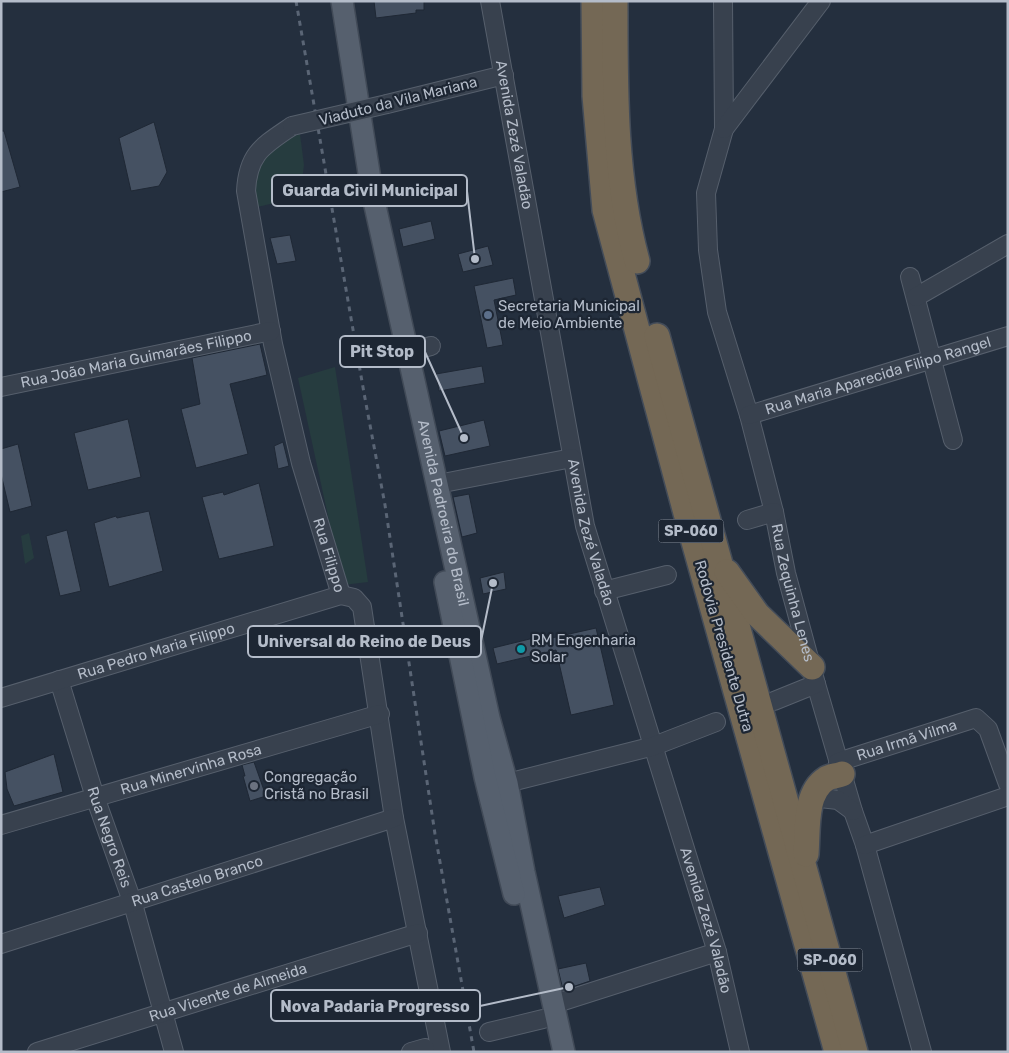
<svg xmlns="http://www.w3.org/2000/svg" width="1009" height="1053" viewBox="0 0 1009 1053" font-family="Rubik,sans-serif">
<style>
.green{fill:#263c3f}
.building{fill:#455162;stroke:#1f2835}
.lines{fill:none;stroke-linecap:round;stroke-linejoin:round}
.minor-casing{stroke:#565f6c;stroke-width:20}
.major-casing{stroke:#414a57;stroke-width:24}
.highway-casing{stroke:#434c59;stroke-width:28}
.minor{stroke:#38414e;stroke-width:18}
.major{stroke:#56606e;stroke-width:21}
.highway{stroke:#746855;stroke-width:25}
.rail{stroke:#5a6575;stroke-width:3;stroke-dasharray:5 5;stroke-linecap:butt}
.minor-bridge-casing{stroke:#565f6c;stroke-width:20;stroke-linecap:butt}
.minor-bridge{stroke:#38414e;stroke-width:18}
.service-dot{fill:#5c6f8a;stroke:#1d2633;stroke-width:2}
.culture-dot{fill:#0f9aa8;stroke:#1d2633;stroke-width:2}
.worship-dot{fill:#6b7280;stroke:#1d2633;stroke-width:2}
.labels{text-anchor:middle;stroke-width:4.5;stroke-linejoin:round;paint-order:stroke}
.shield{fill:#1d2633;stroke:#878f9c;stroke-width:1}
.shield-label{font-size:14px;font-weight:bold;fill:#b4bcc9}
.street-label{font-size:15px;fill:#b4bcc9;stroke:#1d2633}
.poi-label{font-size:15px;fill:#b4bcc9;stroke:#1d2633;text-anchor:start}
.leader{fill:none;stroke:#b4bcc9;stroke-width:2}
.callout-dot{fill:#b4bcc9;stroke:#1d2633;stroke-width:2}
.callout{fill:#1d2633;stroke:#b4bcc9;stroke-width:2}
.callout-label{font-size:16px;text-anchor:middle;font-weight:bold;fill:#b4bcc9}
</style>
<rect width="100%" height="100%" fill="#242f3e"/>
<!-- green -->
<g class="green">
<path d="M300,134L304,165L300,197L253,208L251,171L266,146Z"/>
<path d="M335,367L368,582L343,585L298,378Z"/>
<path d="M29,533L34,558L25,564L21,536Z"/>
</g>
<!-- building -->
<g class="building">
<path d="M374,1H424V10H416V13L376,18Z"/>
<path d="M154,122L167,172L159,186L131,191L119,138Z"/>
<path d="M1,131H4L20,187L1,192Z"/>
<path d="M431,221L435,239L403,247L399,229Z"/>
<path d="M290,235L296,261L277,264L270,238Z"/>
<path d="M488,246L493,265L463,272L458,254Z"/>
<path d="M513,278L516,295L494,300L503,345L487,348L474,286Z"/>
<path d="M260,344L267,375L230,384L248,454L196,468L181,409L200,404L192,358Z"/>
<path d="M482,366L485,383L439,391L436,374Z"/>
<path d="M128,419L141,477L88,490L74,433Z"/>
<path d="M484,420L490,446L445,456L439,431Z"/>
<path d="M283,442L289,466L278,469L274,446Z"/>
<path d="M18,444L32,506L10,512L1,474V449Z"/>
<path d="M259,483L274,546L219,559L202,497L223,492L224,495Z"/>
<path d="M469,494L477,533L462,537L453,497Z"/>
<path d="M149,511L163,571L109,587L94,523L116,516L117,518Z"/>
<path d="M67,530L81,591L60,596L46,536Z"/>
<path d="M504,572L506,589L483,594L480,578Z"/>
<path d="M596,628L614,705L571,715L556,650L497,664L493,648L546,635L547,639Z"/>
<path d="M54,754L63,792L14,806L7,789L5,772Z"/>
<path d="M254,762L266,796L250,801L243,776H245L242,765Z"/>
<path d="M600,887L605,905L564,918L558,896Z"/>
<path d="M586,963L590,981L563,990L558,969Z"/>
</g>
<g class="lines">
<!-- minor casing -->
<g class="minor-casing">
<g id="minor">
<path id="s1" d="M490,1L585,526L717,952L740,1052"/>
<path id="s2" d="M723,1L724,129L706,193L708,250L717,312L749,415L774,512L786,573L816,684L853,811L865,845L922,1052"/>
<path d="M387,104L504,75"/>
<path id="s3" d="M292,126C263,146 248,153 246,191L273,344L301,463L341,595"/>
<path d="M724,129L821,1"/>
<path d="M910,277L953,440"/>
<path d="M916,297L1008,244"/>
<path d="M407,352L431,346"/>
<path id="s4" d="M1,387L271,331"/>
<path id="s5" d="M749,415L1008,336"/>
<path d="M438,484L572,458"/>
<path d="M747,520L774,512"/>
<path d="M604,591L667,575"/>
<path id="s6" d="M59,680L95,797L133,904L174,1052"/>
<path id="s7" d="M1,698L341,595L354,598L362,607L394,818L441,1052"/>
<path d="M774,701L816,684"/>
<path id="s8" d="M838,762L976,718L988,729L1008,784"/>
<path d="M507,783L654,746L716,722"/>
<path d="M810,804L820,798L838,800L853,811"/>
<path id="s9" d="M1,825L380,714"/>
<path d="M865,845L1008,796"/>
<path id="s10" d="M1,944L394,818"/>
<path d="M554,1004L717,952"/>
<path d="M489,1032L543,1019"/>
<path id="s11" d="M37,1052L418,933"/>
<path d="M411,1052L425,1048"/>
</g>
</g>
<!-- major casing -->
<g class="major-casing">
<g id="major">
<path id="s12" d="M342,1L372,192L489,718L507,783L524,872L564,1052"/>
<path d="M445,582L485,777L514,894"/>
</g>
</g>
<!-- highway casing -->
<g class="highway-casing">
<g id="highway">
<path d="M594,1L595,96L605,210L686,513L837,1052"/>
<path d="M615,1C615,88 614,177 637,261"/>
<path d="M657,336L855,1052"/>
<path d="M727,572L757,614L812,667"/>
<path d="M806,854C808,831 804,793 826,779C830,776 837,776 842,774"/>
</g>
</g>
<!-- minor -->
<use href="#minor" class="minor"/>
<!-- major -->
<use href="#major" class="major"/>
<!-- highway -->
<use href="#highway" class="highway"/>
<!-- rail -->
<path class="rail" d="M296,1L364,393L385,505L435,834L474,1052"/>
<!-- minor-bridge casing -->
<g class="minor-bridge-casing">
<path id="minor-bridge" d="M292,126L387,104"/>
</g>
<!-- minor-bridge -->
<use href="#minor-bridge" class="minor-bridge"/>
</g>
<!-- markers -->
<circle class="service-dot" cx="488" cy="315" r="5"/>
<circle class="culture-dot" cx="521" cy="649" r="5"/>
<circle class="worship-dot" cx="254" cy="786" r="5"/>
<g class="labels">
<!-- shield labels -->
<g class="shield">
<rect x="658.5" y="519.5" width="65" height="23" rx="4"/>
<rect x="797.5" y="948.5" width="65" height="23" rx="4"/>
</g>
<g class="shield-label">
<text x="691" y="536">SP-060</text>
<text x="830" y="965">SP-060</text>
</g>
<!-- street labels -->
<g class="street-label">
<text transform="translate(398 101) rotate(-14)" y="5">Viaduto da Vila Mariana</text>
<text dy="5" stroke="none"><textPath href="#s1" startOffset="136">Avenida Zezé Valadão</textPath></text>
<text dy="5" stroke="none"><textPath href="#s4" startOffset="138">Rua João Maria Guimarães Filippo</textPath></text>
<text dy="5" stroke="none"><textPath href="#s5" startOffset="135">Rua Maria Aparecida Filipo Rangel</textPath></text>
<text dy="5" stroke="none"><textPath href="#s12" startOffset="522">Avenida Padroeira do Brasil</textPath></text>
<text dy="5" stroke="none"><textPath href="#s1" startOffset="541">Avenida Zezé Valadão</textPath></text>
<text dy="5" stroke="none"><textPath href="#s3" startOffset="458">Rua Filippo</textPath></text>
<text dy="5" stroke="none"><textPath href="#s2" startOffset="605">Rua Zequinha Lenes</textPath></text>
<text transform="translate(724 646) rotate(74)" y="5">Rodovia Presidente Dutra</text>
<text dy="5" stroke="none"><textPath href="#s7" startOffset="162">Rua Pedro Maria Filippo</textPath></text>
<text dy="5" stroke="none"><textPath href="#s8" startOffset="72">Rua Irmã Vilma</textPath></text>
<text dy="5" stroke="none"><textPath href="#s9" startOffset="198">Rua Minervinha Rosa</textPath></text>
<text dy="5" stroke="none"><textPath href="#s6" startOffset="165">Rua Negro Reis</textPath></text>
<text dy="5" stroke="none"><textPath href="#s10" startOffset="206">Rua Castelo Branco</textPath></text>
<text dy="5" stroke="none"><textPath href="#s1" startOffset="946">Avenida Zezé Valadão</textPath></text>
<text dy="5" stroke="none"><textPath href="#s11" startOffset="200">Rua Vicente de Almeida</textPath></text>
</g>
<!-- poi labels -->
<g class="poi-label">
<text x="498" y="311">Secretaria Municipal<tspan x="498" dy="17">de Meio Ambiente</tspan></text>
<text x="531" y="645">RM Engenharia<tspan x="531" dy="17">Solar</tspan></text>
<text x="264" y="782">Congregação<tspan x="264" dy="17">Cristã no Brasil</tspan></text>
</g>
</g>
<!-- callouts -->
<path class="leader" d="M475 259L467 191M464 438L425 352M493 583L481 641M569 987L480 1006"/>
<g class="callout-dot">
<circle cx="475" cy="259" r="5"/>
<circle cx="464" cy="438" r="5"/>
<circle cx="493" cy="583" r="5"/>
<circle cx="569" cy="987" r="5"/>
</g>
<g class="callout">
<rect x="272" y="175" width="195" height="31" rx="5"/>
<rect x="340" y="336" width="85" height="31" rx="5"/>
<rect x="248" y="626" width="233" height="31" rx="5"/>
<rect x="271" y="990" width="209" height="31" rx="5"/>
</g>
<g class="callout-label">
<text x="370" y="196">Guarda Civil Municipal</text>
<text x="382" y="357">Pit Stop</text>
<text x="364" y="647">Universal do Reino de Deus</text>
<text x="375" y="1012">Nova Padaria Progresso</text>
</g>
<!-- border -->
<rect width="1009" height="1053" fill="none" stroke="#b4bcc9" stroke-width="5"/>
</svg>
